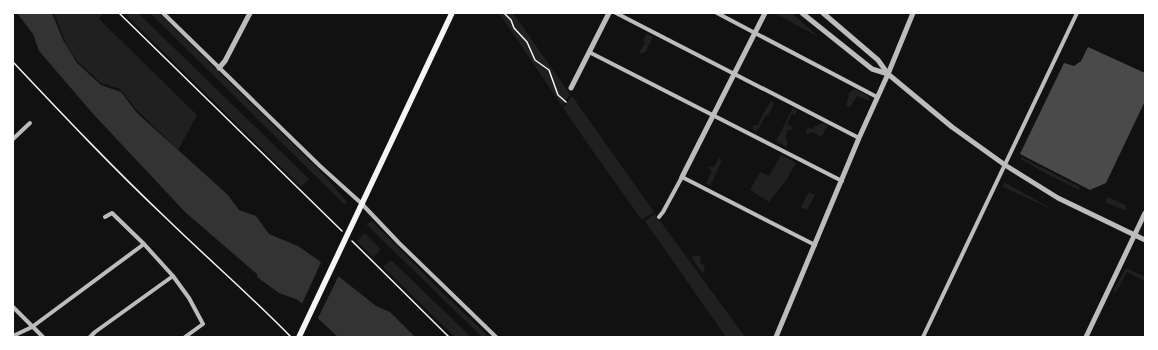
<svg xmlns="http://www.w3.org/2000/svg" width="1158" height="350" viewBox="0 0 1158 350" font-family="'Varela Round',sans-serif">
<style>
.green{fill:#202020}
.water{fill:#333}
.pier{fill:#111}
.building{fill:#4a4a4a}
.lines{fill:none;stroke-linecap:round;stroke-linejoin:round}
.path{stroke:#f5f5f5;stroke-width:1.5}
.minor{stroke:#bcbcbc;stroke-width:4}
.tertiary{stroke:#bcbcbc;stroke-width:5}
.secondary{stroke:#f5f5f5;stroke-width:5.5}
</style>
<rect width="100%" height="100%" fill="#111"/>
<!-- green -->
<g class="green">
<path d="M54,13H103L99,19L197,115L178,150L135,108L120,89L101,83L78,62L67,46Z"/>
<path d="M124,13H138L309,179L301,187Z"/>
<path d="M150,13H159L325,176L347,202L345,205Z"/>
<path d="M499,13H513L570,94L562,106Z"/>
<path d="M774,13H791L819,37Z"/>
<path d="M647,34L653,37L645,53L642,52L641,54L639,53L645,42L643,40Z"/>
<path d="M854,89L867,95L870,99L868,101L857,96L850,107L846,105L849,96L848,94Z"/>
<path d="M572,96L654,212L642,220L583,137L563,108Z"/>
<path d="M771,101L774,104L768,116L766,115L757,131L752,129L754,125H758L763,114Z"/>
<path d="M793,108L797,110L795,115L792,113L787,124L793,127L791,130L788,129C785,135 785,138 788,144L786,147L776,141Z"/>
<path d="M823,123L828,126L821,137L812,132L811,134L805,133L808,128L812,129L814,127Z"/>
<path d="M781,155L796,163L787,179L769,202L750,190L760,172L769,176Z"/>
<path d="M1021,157L1080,187L1079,190L1045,173L1021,159Z"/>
<path d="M719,158L722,160L710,186L706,183L712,171L708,168L710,166L714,167Z"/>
<path d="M1004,182L1055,211L1003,187Z"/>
<path d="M809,192L815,195L807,210L801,207Z"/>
<path d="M1108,197L1126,205V211L1105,202Z"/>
<path d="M655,214L745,337H726L645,221Z"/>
<path d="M372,221L446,296L489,337H482L366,224Z"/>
<path d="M365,233L381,250L373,257L357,241Z"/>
<path d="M692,255L696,256L697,255L701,257L700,263L705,266L703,274L693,260Z"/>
<path d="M391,260L471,337H455L383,267Z"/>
<path d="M1126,268L1145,277V281L1127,272L1116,292L1113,291Z"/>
</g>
<!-- water -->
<path class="water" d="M17,13H52L63,40L77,63L101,85L121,92L137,113L228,195L239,210L256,216L269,234L298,246L318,260L376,306L390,312L415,337H338L298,300L279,293L257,277V274L186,213L95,116L39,51L33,34Z"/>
<!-- pier -->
<path class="pier" d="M322,260L340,273L317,320L301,306Z"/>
<!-- building -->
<path class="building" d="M1088,47L1145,73V101L1106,183L1090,190L1020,154L1064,63L1074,66L1081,61Z"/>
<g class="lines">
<!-- path -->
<g class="path">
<path d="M119,13L342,231"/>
<path d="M504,13L511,20L514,28L527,42L535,60L549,70L558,95L566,102"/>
<path d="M13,62C63,115 113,168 166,218C207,258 251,296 291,337"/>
<path d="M352,241L449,337"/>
</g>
<!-- minor -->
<g class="minor">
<path d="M163,13L320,166L361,203L399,243L496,337"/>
<path d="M616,13L859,138"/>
<path d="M717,13L877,97"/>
<path d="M589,52L842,181"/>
<path d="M13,139L30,123"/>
<path d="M105,217L112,213L144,244L173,276L189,298L203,324L185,337"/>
<path d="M659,217L663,212L682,177L815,245"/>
<path d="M13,307L43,337"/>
<path d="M13,336L32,327L144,244"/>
<path d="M90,337L95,332L173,276"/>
<path d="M923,337L1077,13"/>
</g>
<!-- tertiary -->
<g class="tertiary">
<path d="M802,13L872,69L888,74"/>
<path d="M823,13L878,60L888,74L952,127L1005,165L1058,198L1145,240"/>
<path d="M219,68L225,61L250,13"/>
<path d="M571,88L609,13"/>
<path d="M682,177L765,13"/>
<path d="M776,337L859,138L888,74L913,13"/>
<path d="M1086,337L1145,213"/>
</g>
<!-- secondary -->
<path class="secondary" d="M299,337L452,13"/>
</g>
<!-- border -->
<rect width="1158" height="350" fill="none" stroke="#ffffff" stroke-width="28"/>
</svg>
